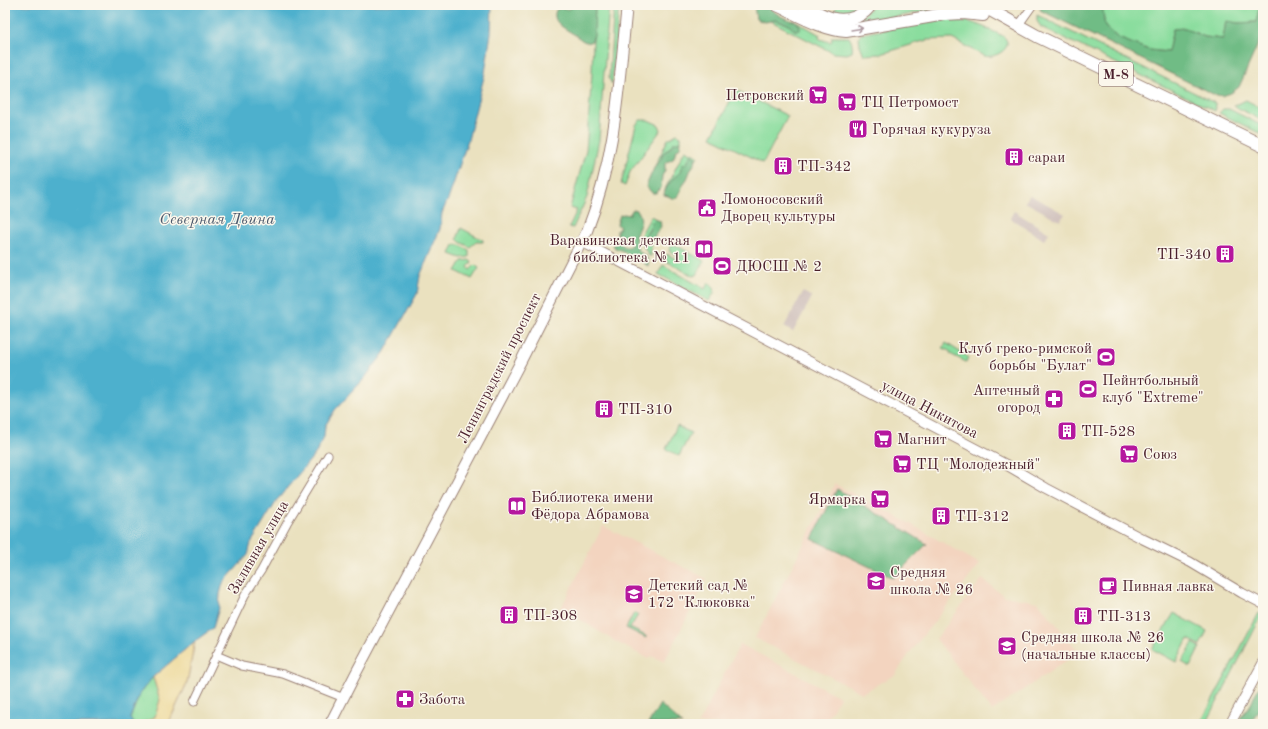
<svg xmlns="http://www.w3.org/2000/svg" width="1268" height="729" viewBox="0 0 1268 729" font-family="'Old Standard TT',serif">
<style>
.built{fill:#f3d4bf}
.industrial{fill:#cfc0bb}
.green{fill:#8add9e;stroke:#6a7e64}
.forest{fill:#6fbc85;stroke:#5c6e58}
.sand{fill:#eeda9e;stroke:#9c7c64}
.water{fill:#4eb0cd;stroke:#4c687c}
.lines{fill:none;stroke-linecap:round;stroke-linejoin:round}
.minor-casing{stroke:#9a8075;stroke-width:9}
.tertiary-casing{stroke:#9a8075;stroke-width:11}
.secondary-casing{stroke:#9a8075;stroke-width:12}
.primary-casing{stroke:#9a8075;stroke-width:14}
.minor{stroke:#fff;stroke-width:7}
.tertiary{stroke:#fff;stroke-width:9}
.secondary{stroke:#fff;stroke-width:10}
.primary{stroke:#fff;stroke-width:12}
.oneway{stroke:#ae9aa0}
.labels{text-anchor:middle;stroke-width:3;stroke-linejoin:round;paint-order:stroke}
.shield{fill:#fbf7ec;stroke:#7f6065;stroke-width:1}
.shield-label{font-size:14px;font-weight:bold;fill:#4a1f2b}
.poi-label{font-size:15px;fill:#4a1f2b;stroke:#fbf7ec;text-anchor:start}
.street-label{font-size:15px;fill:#4a1f2b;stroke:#fbf7ec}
.water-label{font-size:16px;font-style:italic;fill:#4c596c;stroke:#fbf7ec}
</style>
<rect width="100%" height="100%" fill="#fbf7ec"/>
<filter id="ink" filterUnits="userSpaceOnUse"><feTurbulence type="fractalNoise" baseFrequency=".025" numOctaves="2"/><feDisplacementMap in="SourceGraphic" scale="8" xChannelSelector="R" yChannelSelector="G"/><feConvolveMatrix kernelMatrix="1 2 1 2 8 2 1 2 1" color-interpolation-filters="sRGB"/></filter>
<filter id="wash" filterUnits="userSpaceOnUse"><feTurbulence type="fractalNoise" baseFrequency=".012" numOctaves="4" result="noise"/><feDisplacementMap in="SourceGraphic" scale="16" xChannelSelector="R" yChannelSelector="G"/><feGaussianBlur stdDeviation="0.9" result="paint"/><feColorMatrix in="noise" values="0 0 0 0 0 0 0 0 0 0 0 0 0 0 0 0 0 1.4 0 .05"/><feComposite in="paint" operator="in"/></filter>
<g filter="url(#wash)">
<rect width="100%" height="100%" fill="#eae1bf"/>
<!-- built -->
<g class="built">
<path d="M835,484L907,522L980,564L911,651L895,675L862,693L755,638Z"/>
<path d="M603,526L707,579L664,662L652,656L649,659L616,642L561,608Z"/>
<path d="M982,579L1004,596L1038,602L1079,652L992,711L936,639Z"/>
<path d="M740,644L840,697L824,724H698Z"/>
</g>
<!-- industrial -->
<g class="industrial">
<path d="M1030,195L1065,214L1060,221L1025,202Z"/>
<path d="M1014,211L1049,233L1044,240L1010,218Z"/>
<path d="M803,292L812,297L793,332L784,327Z"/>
</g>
<!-- green -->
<g class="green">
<path d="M595,5H609L599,140L587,197L573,228L569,227L577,210L570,208L586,150L592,74L593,40L594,34Z"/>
<path d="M614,5H619L612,84L609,79Z"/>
<path d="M837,5H861C854,11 843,15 835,11Z"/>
<path d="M874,5H943L942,8L850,26Z"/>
<path d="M1102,5H1260L1256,22L1238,23L1226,21L1223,39L1205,37L1185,28L1173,29L1168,52L1149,50L1118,38L1105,27Z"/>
<path d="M1037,15L1215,103L1216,108L1215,111L1041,27L1037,21Z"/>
<path d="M945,18C969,19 982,26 1003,36C1016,47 995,59 984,56L952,39L927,40L881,54L864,55L860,45L859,37L861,34Z"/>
<path d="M776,20C779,22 781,22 785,23C789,24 792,29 796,31L800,26L796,21L820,35L819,37L820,39L830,42L832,41L831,37H849C852,41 853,47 852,52L847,54L833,53L771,21Z"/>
<path d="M736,90L788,116L763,163L711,137Z"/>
<path d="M1246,100L1263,109V121L1234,106Z"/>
<path d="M1223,109H1229L1263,126V135L1219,113Z"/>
<path d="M640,120H648L659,125L661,130L630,172L625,186L621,184L636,125Z"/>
<path d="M677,134L681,136V143L680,141C672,144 669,149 662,154L661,159L655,166L668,139Z"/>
<path d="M685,150L698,156L696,159L695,157L690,156L688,163L681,167L680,173C672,177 670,185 664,191Z"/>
<path d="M651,216L656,219C650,224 650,231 643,237L648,245L652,243L651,251V256H649L639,238Z"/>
<path d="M461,228L483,240V242H476L470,247L460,242L457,239Z"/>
<path d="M674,244L704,261L697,275L693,276L666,261L665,259L667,254L678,260L680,257L669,251L671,246Z"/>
<path d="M454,245H459L469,250V257L461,258L450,254Z"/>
<path d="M469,260L472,262L468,267L470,270L475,265L479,268L472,279L456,271L462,261Z"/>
<path d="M663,265L705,289L708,283C719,289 714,293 709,301L658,274Z"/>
<path d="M946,343L968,357L966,362L950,354L951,352L943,348Z"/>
<path d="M677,426L691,433L679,456L666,449Z"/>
<path d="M634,613L638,615L630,628L646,636V638L626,628Z"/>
<path d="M1174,613L1207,631L1200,645L1188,639L1176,662L1152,649Z"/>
<path d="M1259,613L1262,615L1206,724H1200Z"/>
<path d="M1193,643L1200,647L1190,667L1182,662Z"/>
<path d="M153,677L160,700L155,717L140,724H133L130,719L140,693Z"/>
</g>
<!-- forest -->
<g class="forest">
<path d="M575,5L579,7L581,5H595L594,35L591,42C584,44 579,37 572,33C564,28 551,22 556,10L560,8L568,9Z"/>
<path d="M754,5H759L762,8H770C777,15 786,20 796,21L800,26V30C792,32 791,25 785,23C781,22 779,22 776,20L765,22L756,19Z"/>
<path d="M1041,5H1102L1105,27L1118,38L1149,50L1168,52L1173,29L1185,28L1205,37L1223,39L1226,21L1238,23L1256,22L1260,5H1263V33L1239,87L1231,93L1222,96L1213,94L1040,10Z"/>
<path d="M680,141L681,146L677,150L673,159L665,163V170L662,176L661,188L656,193H652L646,186L654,168L661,159L663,153L669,149L673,143Z"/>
<path d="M692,155L696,158L695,163L691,169L687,179L684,183L678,196L674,199L668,196L664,195C664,189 674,176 680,173L682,165L687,163L690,156Z"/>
<path d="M633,209L638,211C646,224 633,231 636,242C637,245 637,249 639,251C644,256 650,257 648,266L641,261L631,257L623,251L615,248L613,245L614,244L619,242C623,245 626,250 631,245V242L617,234V230L620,228L617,224L620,215L624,214L629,215Z"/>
<path d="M655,219L660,221C663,231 657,230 654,237C653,239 653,241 652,243L649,245L647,242L644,241L643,238L650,229L651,223Z"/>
<path d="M837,489L927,544L893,578L812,539Z"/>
<path d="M1263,685V702L1250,724H1239C1240,715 1244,714 1249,707C1255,699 1253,692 1263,685Z"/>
<path d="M660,704L682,724H648Z"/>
</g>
<!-- sand -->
<path class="sand" d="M195,641L187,683L168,724H140L155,717L160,700L153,677Z"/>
<!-- water -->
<path class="water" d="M5,5H492L491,33L485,73L468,140L449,197L442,213L440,229L420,276L417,294L384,353L364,379L335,410L325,426L324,437L316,453L278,499L251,543L248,555L223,583L220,594L219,608L213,628L195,641L153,677L140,693L130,718L133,724H5Z"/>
</g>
<g filter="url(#ink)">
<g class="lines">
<!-- minor casing -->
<g class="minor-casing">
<g id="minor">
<path d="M1018,26L1033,5"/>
<path d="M216,655L242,666L283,674L344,698"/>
<path d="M194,702L245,595L261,571L287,523L328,455"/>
</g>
</g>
<!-- tertiary casing -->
<g class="tertiary-casing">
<g id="tertiary">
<path d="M582,242L1005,464L1046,488L1143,539L1190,562L1242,593L1263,604"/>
<path d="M1230,724L1263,663"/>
</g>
</g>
<!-- secondary casing -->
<g class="secondary-casing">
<path id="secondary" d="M330,724L356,673L521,361L587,231C616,158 619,82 627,5"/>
</g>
<!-- primary casing -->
<g class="primary-casing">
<g id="primary">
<path d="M777,5C799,15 822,29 846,31L945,14L963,13L983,15"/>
<path d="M803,5C821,14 835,25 856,17C862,14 867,11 870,5"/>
<path d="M981,5L1037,36L1263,146"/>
</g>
</g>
<!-- minor -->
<use href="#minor" class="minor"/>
<!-- tertiary -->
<use href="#tertiary" class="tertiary"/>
<!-- secondary -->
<use href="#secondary" class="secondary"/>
<!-- primary -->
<use href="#primary" class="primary"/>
</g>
<!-- one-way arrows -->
<defs><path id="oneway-shaft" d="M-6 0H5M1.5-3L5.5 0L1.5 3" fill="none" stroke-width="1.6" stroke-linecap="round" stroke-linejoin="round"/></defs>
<use class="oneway" href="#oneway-shaft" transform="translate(857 29) rotate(-9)"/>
</g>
<!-- icons -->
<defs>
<g id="supermarket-square" transform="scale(1)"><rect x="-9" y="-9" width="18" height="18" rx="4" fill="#b5179e" stroke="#fbf7ec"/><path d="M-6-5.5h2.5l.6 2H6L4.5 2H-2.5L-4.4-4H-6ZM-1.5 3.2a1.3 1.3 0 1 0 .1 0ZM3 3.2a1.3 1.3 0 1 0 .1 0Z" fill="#fff"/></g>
<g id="restaurant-square" transform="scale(1)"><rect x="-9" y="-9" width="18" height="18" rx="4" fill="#b5179e" stroke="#fbf7ec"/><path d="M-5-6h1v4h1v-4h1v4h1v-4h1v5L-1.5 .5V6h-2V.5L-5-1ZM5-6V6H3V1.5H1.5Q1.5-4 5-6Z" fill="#fff"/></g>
<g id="building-square" transform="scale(1)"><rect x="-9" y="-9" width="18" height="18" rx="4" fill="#b5179e" stroke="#fbf7ec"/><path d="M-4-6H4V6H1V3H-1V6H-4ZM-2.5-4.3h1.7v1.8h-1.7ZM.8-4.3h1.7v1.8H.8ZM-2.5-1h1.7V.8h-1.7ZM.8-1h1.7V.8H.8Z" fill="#fff"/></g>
<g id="civic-square" transform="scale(1)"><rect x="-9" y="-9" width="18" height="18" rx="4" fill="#b5179e" stroke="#fbf7ec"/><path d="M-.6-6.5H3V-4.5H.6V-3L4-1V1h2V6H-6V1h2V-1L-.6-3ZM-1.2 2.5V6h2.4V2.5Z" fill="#fff"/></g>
<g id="library-square" transform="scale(1)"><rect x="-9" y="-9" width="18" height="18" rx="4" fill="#b5179e" stroke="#fbf7ec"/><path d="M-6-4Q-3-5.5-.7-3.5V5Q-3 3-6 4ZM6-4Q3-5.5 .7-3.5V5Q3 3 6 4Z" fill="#fff"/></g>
<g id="stadium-square" transform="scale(1)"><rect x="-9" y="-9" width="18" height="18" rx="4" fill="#b5179e" stroke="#fbf7ec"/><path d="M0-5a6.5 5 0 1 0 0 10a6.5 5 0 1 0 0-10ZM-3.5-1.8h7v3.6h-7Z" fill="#fff"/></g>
<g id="pharmacy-square" transform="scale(1)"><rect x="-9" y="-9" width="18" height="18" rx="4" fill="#b5179e" stroke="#fbf7ec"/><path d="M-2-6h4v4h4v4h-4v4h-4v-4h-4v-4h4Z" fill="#fff"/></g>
<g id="school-square" transform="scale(1)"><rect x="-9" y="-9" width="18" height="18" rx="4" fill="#b5179e" stroke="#fbf7ec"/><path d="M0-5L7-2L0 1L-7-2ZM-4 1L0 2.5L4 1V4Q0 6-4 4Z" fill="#fff"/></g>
<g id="cafe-square" transform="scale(1)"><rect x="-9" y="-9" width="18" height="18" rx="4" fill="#b5179e" stroke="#fbf7ec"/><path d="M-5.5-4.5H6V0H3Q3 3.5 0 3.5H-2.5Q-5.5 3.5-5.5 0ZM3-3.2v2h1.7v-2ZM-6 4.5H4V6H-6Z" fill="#fff"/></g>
</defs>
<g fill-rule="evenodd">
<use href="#supermarket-square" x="818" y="95"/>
<use href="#supermarket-square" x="847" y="102"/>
<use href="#restaurant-square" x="858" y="129"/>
<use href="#building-square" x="1014" y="157"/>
<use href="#building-square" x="783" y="166"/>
<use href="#civic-square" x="707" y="208"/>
<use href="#library-square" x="704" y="249"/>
<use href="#building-square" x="1225" y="254"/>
<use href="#stadium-square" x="722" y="266"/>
<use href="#stadium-square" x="1106" y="357"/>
<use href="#stadium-square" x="1088" y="389"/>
<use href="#pharmacy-square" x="1054" y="399"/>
<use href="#building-square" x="604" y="409"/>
<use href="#building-square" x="1067" y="431"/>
<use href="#supermarket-square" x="883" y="439"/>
<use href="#supermarket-square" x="1129" y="454"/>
<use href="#supermarket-square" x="902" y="464"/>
<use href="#supermarket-square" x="880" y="499"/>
<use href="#library-square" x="517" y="506"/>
<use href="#building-square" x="941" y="516"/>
<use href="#school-square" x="876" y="581"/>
<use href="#cafe-square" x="1108" y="586"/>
<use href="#school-square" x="634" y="594"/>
<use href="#building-square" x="509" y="615"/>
<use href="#building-square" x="1083" y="616"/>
<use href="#school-square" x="1007" y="646"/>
<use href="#pharmacy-square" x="405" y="699"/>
</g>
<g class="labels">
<!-- shield labels -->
<rect class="shield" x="1099" y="62" width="34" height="24" rx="3"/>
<g class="shield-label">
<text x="1116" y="79">М-8</text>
</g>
<!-- poi labels -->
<g class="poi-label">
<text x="804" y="100" text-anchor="end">Петровский</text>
<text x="861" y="107">ТЦ Петромост</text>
<text x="872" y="134">Горячая кукуруза</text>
<text x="1028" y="162">сараи</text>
<text x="797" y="171">ТП-342</text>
<text x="721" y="204">Ломоносовский<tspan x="721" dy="17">Дворец культуры</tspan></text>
<text x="690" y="245" text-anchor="end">Варавинская детская<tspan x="690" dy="17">библиотека № 11</tspan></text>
<text x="1211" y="259" text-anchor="end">ТП-340</text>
<text x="736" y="271">ДЮСШ № 2</text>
<text x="1092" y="353" text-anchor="end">Клуб греко-римской<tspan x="1092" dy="17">борьбы "Булат"</tspan></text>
<text x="1102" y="385">Пейнтбольный<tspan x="1102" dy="17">клуб "Extreme"</tspan></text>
<text x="1040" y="395" text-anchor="end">Аптечный<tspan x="1040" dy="17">огород</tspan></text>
<text x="618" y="414">ТП-310</text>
<text x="1081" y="436">ТП-528</text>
<text x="897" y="444">Магнит</text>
<text x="1143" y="459">Союз</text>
<text x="916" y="469">ТЦ "Молодежный"</text>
<text x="531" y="502">Библиотека имени<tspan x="531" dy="17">Фёдора Абрамова</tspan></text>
<text x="866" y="504" text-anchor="end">Ярмарка</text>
<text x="955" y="521">ТП-312</text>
<text x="890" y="577">Средняя<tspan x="890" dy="17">школа № 26</tspan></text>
<text x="648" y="590">Детский сад №<tspan x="648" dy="17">172 "Клюковка"</tspan></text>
<text x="1122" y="591">Пивная лавка</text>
<text x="523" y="620">ТП-308</text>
<text x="1097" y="621">ТП-313</text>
<text x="1021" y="642">Средняя школа № 26<tspan x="1021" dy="17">(начальные классы)</tspan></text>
<text x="419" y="704">Забота</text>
</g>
<!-- street labels -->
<g class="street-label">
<text transform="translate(499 368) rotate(-63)" y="5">Ленинградский проспект</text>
<text transform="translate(930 409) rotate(28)" y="5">улица Никитова</text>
<text transform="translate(258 547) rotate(-60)" y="5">Заливная улица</text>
</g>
<!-- water labels -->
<g class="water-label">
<text x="217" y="224">Северная Двина</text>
</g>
</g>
<!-- margin -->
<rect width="1268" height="729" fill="none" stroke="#fbf7ec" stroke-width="20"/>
</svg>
